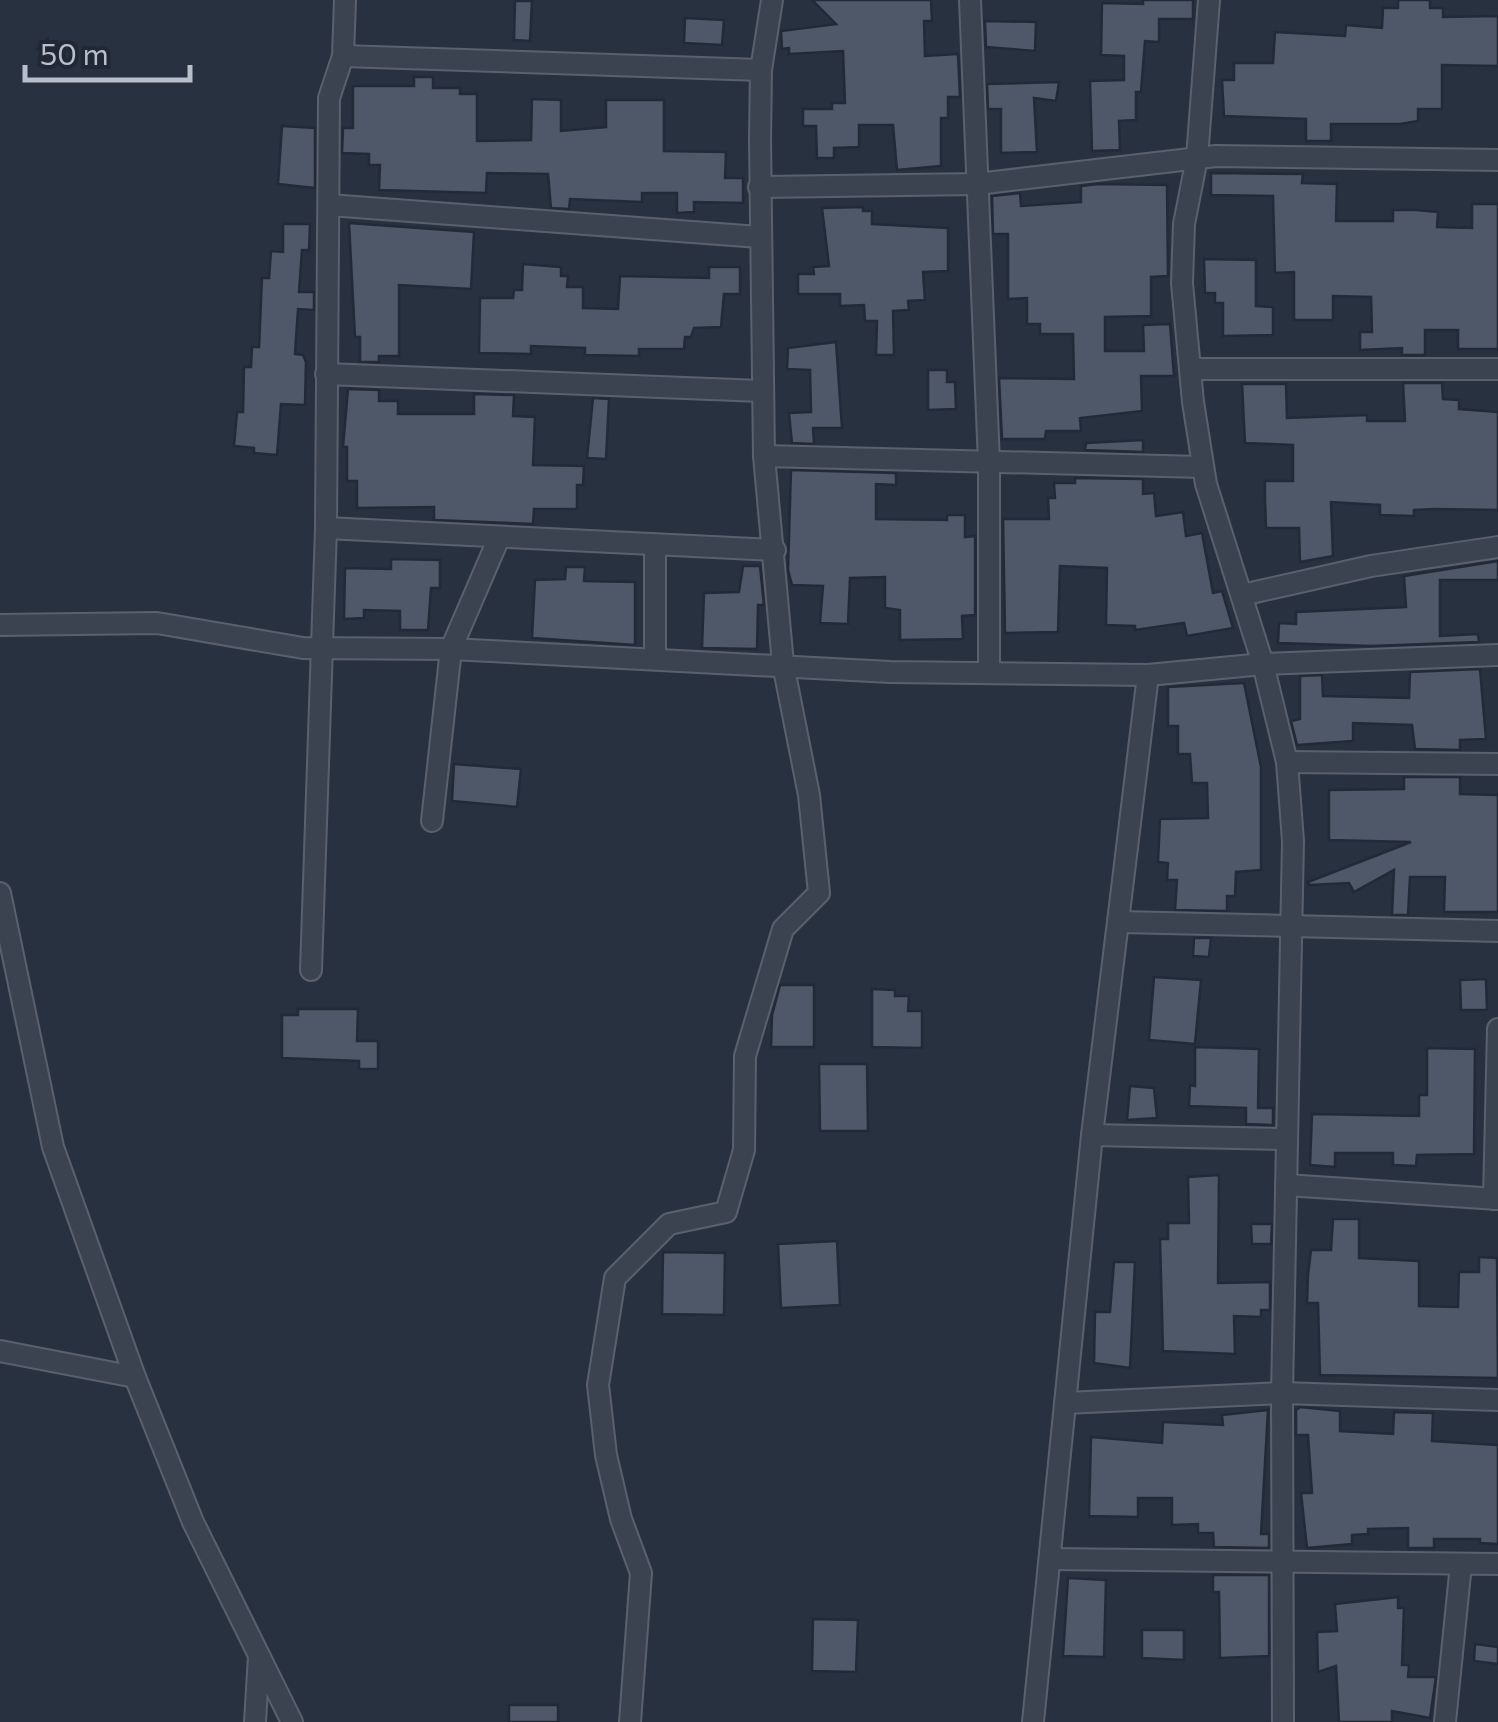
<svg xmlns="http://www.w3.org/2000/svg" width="1498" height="1722" viewBox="0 0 1498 1722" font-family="Commissioner,sans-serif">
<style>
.building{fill:#4f5869;stroke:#232a37;stroke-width:2.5}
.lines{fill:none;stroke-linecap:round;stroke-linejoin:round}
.minor-casing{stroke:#5a616d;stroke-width:24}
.minor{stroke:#3c4350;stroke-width:20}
</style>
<rect width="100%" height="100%" fill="#283140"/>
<!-- building -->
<g class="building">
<path d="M812,0H931L932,21H924L925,56L958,54L960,97H948V118H941V166L897,170L893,125H859V147L834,148V158H817L816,126H803V109H832V103H845L843,51L789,54V48L782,49L781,31L836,24Z"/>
<path d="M1143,0H1193V19H1159V42L1145,41L1141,92H1136V120L1119,121L1120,150L1092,151L1090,81L1124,80V56L1101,55L1102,3L1143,4Z"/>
<path d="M1398,0H1430V8H1443V17L1498,16V66L1442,65V109H1418V121L1400,124H1331V141H1306V119L1224,116L1222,80H1234V63H1273L1275,32L1345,36L1346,25L1382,28L1383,8H1398Z"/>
<path d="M515,1H532L530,41L514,40Z"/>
<path d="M685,18L724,20L722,45L684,43Z"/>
<path d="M985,21L1036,22L1035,51L986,47Z"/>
<path d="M414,77H433V88H460V94H477V141L531,140L532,99L561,100V131L606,127V100H664V151L726,152L725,178H743V203L694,202V212L677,213V193H642V202L570,199L569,209L551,208L548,174L487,173L486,193L379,190L380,165H369V154L342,153L343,128H353V86H414Z"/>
<path d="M1059,82L1056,101L1034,98L1037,152L1001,153V109H988L987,84Z"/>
<path d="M282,126L315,128V188L278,184Z"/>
<path d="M1211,173L1303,174L1302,183L1337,184L1336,221H1393V210H1416L1438,212L1437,227L1472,228V204H1498V349H1458V330H1425V355H1402V348L1360,350V332H1372L1371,297L1333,296V320H1294V272L1275,273L1273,196L1211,195Z"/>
<path d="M1098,184L1167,185L1168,276L1151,277V316L1105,317V351H1144L1143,325L1170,324L1174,376H1141L1142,411L1080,418L1081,431H1046L1045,439H1002L999,378L1074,379L1073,334H1040V324H1027V298L1008,299V234H993L992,196L1020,193L1021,206L1081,202V186Z"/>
<path d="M863,207V211H872V224L948,228V271L923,272L925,300L908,301L909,310L893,311L894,355H876L877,321H865L864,305L840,306V294H798V274H814L813,267L829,266L822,208Z"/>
<path d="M349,223L474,232L471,289L399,285V356H379V362H360V337H355Z"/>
<path d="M283,224H310L309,250H302L299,292H314V310L298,309L295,354L303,355L306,362L305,405L281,404L277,455L254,453V448L234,446L237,412H243L244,367H251L252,347H259L262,278H269L271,251L283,252Z"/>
<path d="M1204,259L1256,260V306L1273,307V335L1223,336V303H1215V293H1205Z"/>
<path d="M523,264L561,267V276H568L567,287H583V308L618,309L620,276L709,278V267H740V294H724L721,327L694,328L691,337H685L684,349H639V356L585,355V348L531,346V354L479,353L480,298H513L514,290H522Z"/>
<path d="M836,342L842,428H813L814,444L792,443L789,413L811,412L810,370L787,369L788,348Z"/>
<path d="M928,370H947V382H955L956,409L928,410Z"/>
<path d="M1403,383H1442L1443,399L1459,400V409L1498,412V510L1436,509L1414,510V516L1380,515V505L1331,502L1333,556L1300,562L1299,528H1266L1265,499V481H1293V445L1245,443L1242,384H1286L1287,418L1367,415V421H1405Z"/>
<path d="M348,389L379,390V401H398V414H474V394L514,395L513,416L535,417L533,465L584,466L583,485H577V509H534L533,524L434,520V507L357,508V481H347V447H343Z"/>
<path d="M593,398L609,399L606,459L587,458Z"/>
<path d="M1143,440V452L1085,450L1086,443Z"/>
<path d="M791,470L896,473V485L876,484V519L947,520V515H965V537L975,536V615L962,616L963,639L900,640V610L885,608V577L850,578L848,624L820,623L823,586L792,585L788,570Z"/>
<path d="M1075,478L1143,479V494L1154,493L1156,516L1183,512L1186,536L1202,533L1213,593L1222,591L1233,628L1187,636L1184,623L1135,630V626L1106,625L1107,568L1060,566L1058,632L1005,633L1003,519H1049L1048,498H1055L1054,483H1075Z"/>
<path d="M391,559L440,560V588H431L428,630H400V611L364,610V618L344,619L345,568L391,569Z"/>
<path d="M1498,561V580H1440V636L1478,634L1479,642L1372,646L1278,643L1279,623L1296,624V612L1406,607L1404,576Z"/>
<path d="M743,566H760L764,605H758L757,649L702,648L704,593L739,592Z"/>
<path d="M566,567H585L584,581L635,582V645L532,638L535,580L565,579Z"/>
<path d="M1480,669L1486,739L1460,740V750L1415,749L1412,725L1353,723V741L1297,745L1291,721L1300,719V676L1322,675L1323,696L1409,698L1410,672Z"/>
<path d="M1244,683L1261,767V870L1236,872L1235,896H1227V911L1175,910L1177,880H1167L1168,863L1158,862L1160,819L1208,818L1207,783H1192L1190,754H1178V726H1168V687Z"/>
<path d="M454,764L521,769L517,807L452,801Z"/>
<path d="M1404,777H1460V794L1498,795V912H1444L1445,877H1410L1408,915H1392L1394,870L1354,892L1349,883L1309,885L1308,882L1411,842L1329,840V790L1404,789Z"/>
<path d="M1194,938H1211L1209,957L1193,956Z"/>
<path d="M1154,977L1201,980L1195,1044L1149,1040Z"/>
<path d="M1486,979L1487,1010H1461L1460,980Z"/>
<path d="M780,985H814V1047H771L772,1015Z"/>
<path d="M872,989L895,990V996H909L908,1011H922V1048L872,1047Z"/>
<path d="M298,1009H358L357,1041H378V1069H359V1061L282,1058V1015H298Z"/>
<path d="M1195,1047L1259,1049L1258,1108H1273V1125L1246,1124V1108L1189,1106L1190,1085L1195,1086Z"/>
<path d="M1427,1048L1475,1049L1474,1154L1417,1155L1416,1166L1393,1165V1153H1335V1167L1310,1165L1312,1114L1419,1116V1095H1427Z"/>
<path d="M819,1064H867L868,1131H820Z"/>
<path d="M1130,1086L1154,1088L1157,1118L1127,1120Z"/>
<path d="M1219,1175L1218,1283L1270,1282V1310H1261V1317L1234,1316L1235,1354L1163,1351L1160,1239H1168V1223H1189L1188,1177Z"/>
<path d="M1333,1219H1359V1258L1419,1261V1306L1458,1307L1459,1272H1479V1257L1497,1258L1498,1378L1320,1375L1318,1303H1307L1308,1275L1311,1250H1331Z"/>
<path d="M1251,1224H1272L1271,1244H1252Z"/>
<path d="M837,1241L840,1305L781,1308L778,1244Z"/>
<path d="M663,1252L725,1253L724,1315L662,1314Z"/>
<path d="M1114,1262H1135L1130,1368L1094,1363L1095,1312H1110Z"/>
<path d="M1300,1407L1340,1411V1431L1393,1434L1394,1412L1433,1413L1432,1441L1498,1445V1544L1480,1543V1539H1434V1548H1408V1528L1368,1529V1534L1352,1535V1544L1307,1548L1301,1493H1312L1308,1435H1296V1410Z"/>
<path d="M1268,1410L1261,1534H1269V1548L1214,1547L1213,1533H1198V1524L1172,1525V1498H1138V1517L1089,1516L1091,1437L1162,1443L1163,1422L1223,1425L1222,1415Z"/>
<path d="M1213,1575H1269V1656L1220,1658L1219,1592H1213Z"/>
<path d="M1068,1578L1106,1580L1104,1657L1063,1656Z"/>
<path d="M1398,1597V1608H1404L1402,1665H1409L1408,1677H1436L1430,1718L1392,1711V1722H1339L1336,1666L1318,1672L1317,1632L1337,1631L1335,1604Z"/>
<path d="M813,1619L858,1620L856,1672L812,1671Z"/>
<path d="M1142,1630H1184V1660L1142,1658Z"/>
<path d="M1475,1644L1498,1647V1664L1474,1661Z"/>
<rect x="509" y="1705" width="49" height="17"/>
</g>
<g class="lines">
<!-- minor casing -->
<g class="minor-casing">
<g id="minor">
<path d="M970,0L989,463V672"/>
<path d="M1209,0L1197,158L1184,224L1182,283L1193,402L1206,484L1263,664L1287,762L1293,841L1282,1393L1283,1722"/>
<path d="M343,56L761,70"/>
<path d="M759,187L977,184L1216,156L1498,160"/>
<path d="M329,205L759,237"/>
<path d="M1191,369H1498"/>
<path d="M326,374L761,391"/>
<path d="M764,456L1202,467"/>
<path d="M326,528L775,550"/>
<path d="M655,547V658"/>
<path d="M1242,595L1371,566L1498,547"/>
<path d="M0,625L157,623L303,648L451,649L890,672L1148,675L1263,664L1498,655"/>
<path d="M1287,762L1498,764"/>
<path d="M432,821L451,649L498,540"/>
<path d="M0,893L53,1147L135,1377L193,1522L292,1722"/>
<path d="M1121,922L1498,931"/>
<path d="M311,970L326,528L329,98L343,56L345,0"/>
<path d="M1092,1135L1287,1139"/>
<path d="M1286,1185L1498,1199"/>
<path d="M1494,1199L1498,1029"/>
<path d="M0,1351L135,1377"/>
<path d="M1065,1403L1282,1393L1498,1400"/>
<path d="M1050,1559L1498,1564"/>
<path d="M255,1722L259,1656"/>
<path d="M630,1722L641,1573L621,1519L606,1455L598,1385L615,1278L669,1224L726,1212L744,1150L745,1056L783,929L819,893L809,795L783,664L764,456L760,139L761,70L772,0"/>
<path d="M1033,1722L1092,1135L1148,675"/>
<path d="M1445,1722L1461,1564"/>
</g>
</g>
<!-- minor -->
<use href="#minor" class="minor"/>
</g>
<!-- scale -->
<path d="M25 65v15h165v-15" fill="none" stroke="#b9bfca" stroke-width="5"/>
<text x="40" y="65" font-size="30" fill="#b9bfca" stroke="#212835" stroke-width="8" paint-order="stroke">50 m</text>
</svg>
